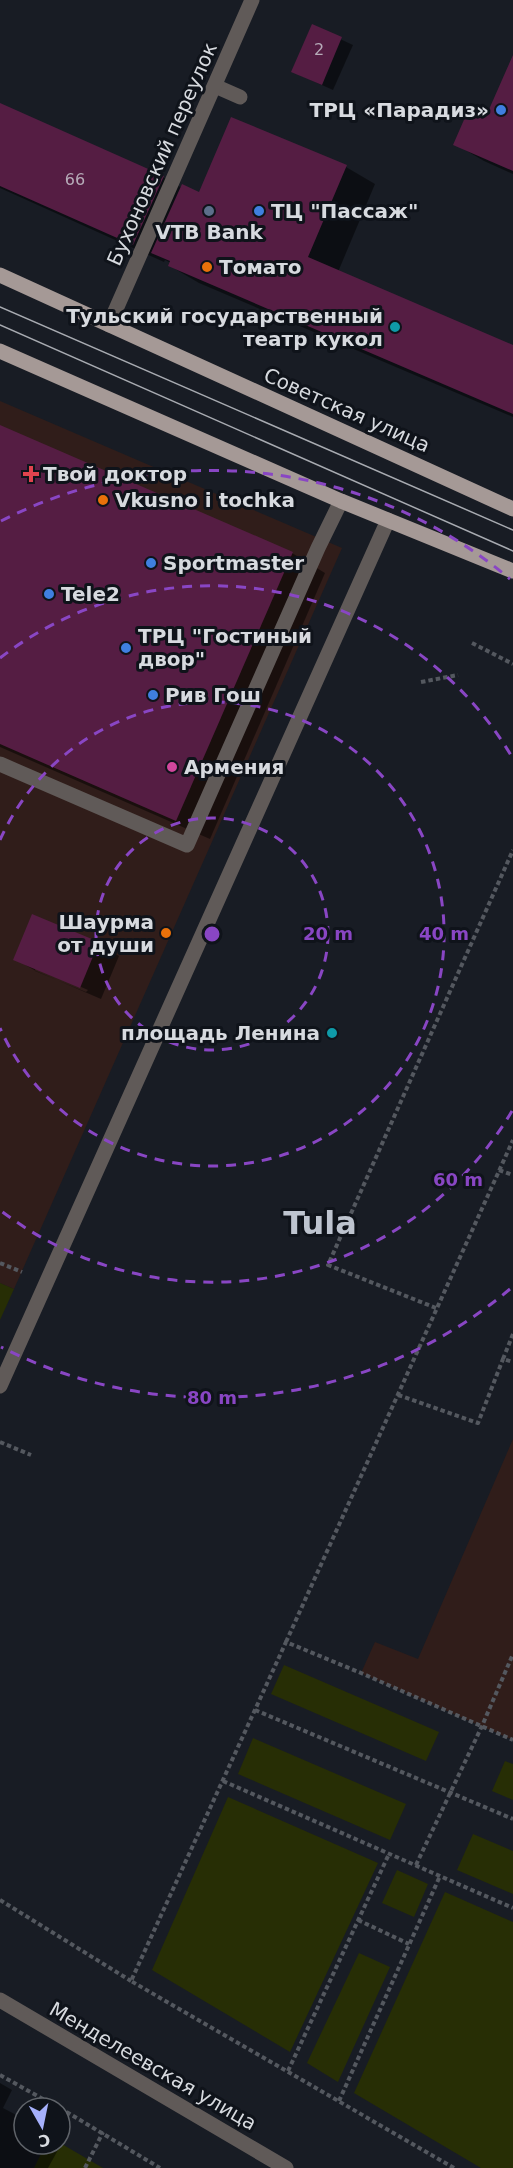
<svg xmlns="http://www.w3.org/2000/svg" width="513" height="2168" viewBox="0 0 513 2168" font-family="'DejaVu Sans',sans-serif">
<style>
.commercial{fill:#301d1a}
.green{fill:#272e05}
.shadow{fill:#0007;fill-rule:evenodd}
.building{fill:#551d43}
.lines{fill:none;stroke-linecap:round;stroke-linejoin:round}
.path{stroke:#54585f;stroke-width:4;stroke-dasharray:4.5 3;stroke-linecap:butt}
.service{stroke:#605a58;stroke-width:15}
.minor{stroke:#605a58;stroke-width:15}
.primary{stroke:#a59996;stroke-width:15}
.tram{stroke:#a8abb1;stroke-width:1.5}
.ring{fill:none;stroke:#8946c4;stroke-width:3;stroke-dasharray:10 8}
.shop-dot{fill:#3f7fe0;stroke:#0f131a;stroke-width:2}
.service-dot{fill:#5c6f8a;stroke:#0f131a;stroke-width:2}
.food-dot{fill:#e8710a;stroke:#0f131a;stroke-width:2}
.culture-dot{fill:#0f9aa8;stroke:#0f131a;stroke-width:2}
.health-dot{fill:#e0444e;stroke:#0f131a;stroke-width:2}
.hotel-dot{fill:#d1479c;stroke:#0f131a;stroke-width:2}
.labels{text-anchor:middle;stroke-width:6;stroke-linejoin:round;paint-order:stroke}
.number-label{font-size:16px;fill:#b6abb8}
.poi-label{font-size:20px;font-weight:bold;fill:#d7dadf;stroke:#0f131a;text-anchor:start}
.street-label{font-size:20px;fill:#d7dadf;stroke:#0f131a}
.town-label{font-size:32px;font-weight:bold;fill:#bec4cf;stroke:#0f131a}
.centre{fill:#8946c4;stroke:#0f131a;stroke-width:3}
.ring-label{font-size:18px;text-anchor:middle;font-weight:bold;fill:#8946c4;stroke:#0f131a;stroke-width:6;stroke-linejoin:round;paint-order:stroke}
</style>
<rect width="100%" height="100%" fill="#181c24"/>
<!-- commercial -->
<g class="commercial">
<path d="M0,401L342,548L14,1289L0,1283Z"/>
<path d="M513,1439V1740L361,1673L375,1642L418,1659Z"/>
</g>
<!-- green -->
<g class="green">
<path d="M0,1283L14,1289L0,1320Z"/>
<path d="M284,1665L439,1732L426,1761L271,1694Z"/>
<path d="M253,1738L406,1804L390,1840L238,1774Z"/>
<path d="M505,1761L513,1764V1800L492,1791Z"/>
<path d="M228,1797L378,1863L290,2052L152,1970Z"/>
<path d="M473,1834L513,1851V1894L457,1870Z"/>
<path d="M397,1870L428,1884L414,1917L382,1903Z"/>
<path d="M445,1892L513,1922V2168H481L354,2093Z"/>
<path d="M359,1953L390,1967L338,2082L307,2063Z"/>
<path d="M60,2143L103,2168H34L46,2144Z"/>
</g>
<!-- shadow -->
<g class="shadow">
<path d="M312,26L353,45L333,90L293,72Z"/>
<path d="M513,58V174L484,161L455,144L487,116Z"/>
<path d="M0,105L163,177L182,188L200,194L346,167L375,184L338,272L513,346V417L199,283L170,266L171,263L165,260L164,262L0,188Z"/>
<path d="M0,427L292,553L325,573L210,839L0,747Z"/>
<path d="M98,944L119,956L101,999L36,971L15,959ZM35,967L88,990L86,992L35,971Z"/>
<path d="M0,2083L12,2090L3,2108L24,2119V2144H60V2139L63,2141L48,2168H0Z"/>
</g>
<!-- building -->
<g class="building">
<path d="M312,24L342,37L322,85L291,72Z"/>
<path d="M513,55V171L453,145L470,106L487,114Z"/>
<path d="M0,103L164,176L133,245L0,186Z"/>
<path d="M231,117L347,165L308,257L513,345V414L168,266L170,261L151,253L182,184L199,192Z"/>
<path d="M0,425L293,552L176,821L0,744Z"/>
<path d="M32,914L99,942L80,988L13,960Z"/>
</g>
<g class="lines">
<!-- path -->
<g class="path">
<path d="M472,643L513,664"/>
<path d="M421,682L458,675"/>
<path d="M499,1170L513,1175"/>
<path d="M0,1263L22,1272"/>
<path d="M436,1308L328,1265L513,850"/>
<path d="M513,1334L503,1359L513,1362"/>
<path d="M398,1395L478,1423L503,1359"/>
<path d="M0,1442L31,1455"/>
<path d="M286,1642L513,1140"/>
<path d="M255,1710L513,1819"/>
<path d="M223,1781L513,1908"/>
<path d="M416,1865L482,1726L513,1654"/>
<path d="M0,1900L131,1981"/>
<path d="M358,1920L409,1944"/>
<path d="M288,2071L389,1854"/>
<path d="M0,2075L59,2108"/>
<path d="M339,2101L440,1876"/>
<path d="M60,2108L160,2168"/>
<path d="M85,2168L103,2132"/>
<path d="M454,2168L131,1981L286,1642L361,1673L513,1740"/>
</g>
<!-- service -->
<g class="service">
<path d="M215,86L240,97"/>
<path d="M0,764L187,845L318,548L341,501"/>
<path d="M0,1386L388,520"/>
</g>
<!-- minor -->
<g class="minor">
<path d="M109,325L252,0"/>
<path d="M0,2000L286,2168"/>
</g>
<!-- primary -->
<g class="primary">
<path d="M0,275L513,509"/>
<path d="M0,351L341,501L513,571"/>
</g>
<!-- tram -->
<g class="tram">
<path d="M0,307L513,530"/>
<path d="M0,325L513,551"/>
</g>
</g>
<!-- distance rings -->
<g class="ring">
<circle cx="212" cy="934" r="116"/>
<path d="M0 840A232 232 0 1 1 0 1028"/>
<path d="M512 1111A348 348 0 0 1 0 1210M0 658A348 348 0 0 1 512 757"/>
<path d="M510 1289A464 464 0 0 1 1 1347M1 521A464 464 0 0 1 510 579"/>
</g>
<!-- markers -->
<g class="shop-dot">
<circle cx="501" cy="110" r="6"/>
<circle cx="259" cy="211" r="6"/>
<circle cx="151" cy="563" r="6"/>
<circle cx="49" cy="594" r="6"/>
<circle cx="126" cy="648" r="6"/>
<circle cx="153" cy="695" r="6"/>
</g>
<circle class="service-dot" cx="209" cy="211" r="6"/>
<g class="food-dot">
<circle cx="207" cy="267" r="6"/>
<circle cx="103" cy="500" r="6"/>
<circle cx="166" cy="933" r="6"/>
</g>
<g class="culture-dot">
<circle cx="395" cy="327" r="6"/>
<circle cx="332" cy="1033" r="6"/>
</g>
<path class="health-dot" d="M28 465h6v6h6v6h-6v6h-6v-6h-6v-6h6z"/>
<circle class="hotel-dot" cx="172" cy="767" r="6"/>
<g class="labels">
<!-- number labels -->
<g class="number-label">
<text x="319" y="55">2</text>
<text x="75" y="185">66</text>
</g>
<!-- poi labels -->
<g class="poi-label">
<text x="489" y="117" text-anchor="end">ТРЦ «Парадиз»</text>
<text x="271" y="218">ТЦ "Пассаж"</text>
<text x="209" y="239" text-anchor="middle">VTB Bank</text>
<text x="219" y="274">Томато</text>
<text x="383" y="323" text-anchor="end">Тульский государственный<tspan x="383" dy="23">театр кукол</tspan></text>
<text x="43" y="481">Твой доктор</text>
<text x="115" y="507">Vkusno i tochka</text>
<text x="163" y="570">Sportmaster</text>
<text x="61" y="601">Tele2</text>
<text x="138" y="643">ТРЦ "Гостиный<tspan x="138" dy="23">двор"</tspan></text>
<text x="165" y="702">Рив Гош</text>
<text x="184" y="774">Армения</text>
<text x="154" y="929" text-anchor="end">Шаурма<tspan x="154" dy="23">от души</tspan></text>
<text x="320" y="1040" text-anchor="end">площадь Ленина</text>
</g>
<!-- street labels -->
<g class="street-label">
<text transform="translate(162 154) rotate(-66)" y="7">Бухоновский переулок</text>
<text transform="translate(347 410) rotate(24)" y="7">Советская улица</text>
<text transform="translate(153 2066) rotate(30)" y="7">Менделеевская улица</text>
</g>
<!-- town labels -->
<g class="town-label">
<text x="320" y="1234">Tula</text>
</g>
</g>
<circle cx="212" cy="934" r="9" class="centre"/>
<g class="ring-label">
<text x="328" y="940">20 m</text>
<text x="444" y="940">40 m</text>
<text x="458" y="1186">60 m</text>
<text x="212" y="1404">80 m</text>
</g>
<!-- north arrow -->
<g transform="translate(42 2126) rotate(171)"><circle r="28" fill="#0f131a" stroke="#5f6369" stroke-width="1.5"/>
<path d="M0-4.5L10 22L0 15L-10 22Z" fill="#a6b1fc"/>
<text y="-9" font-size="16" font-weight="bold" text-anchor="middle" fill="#d7dadf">С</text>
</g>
</svg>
